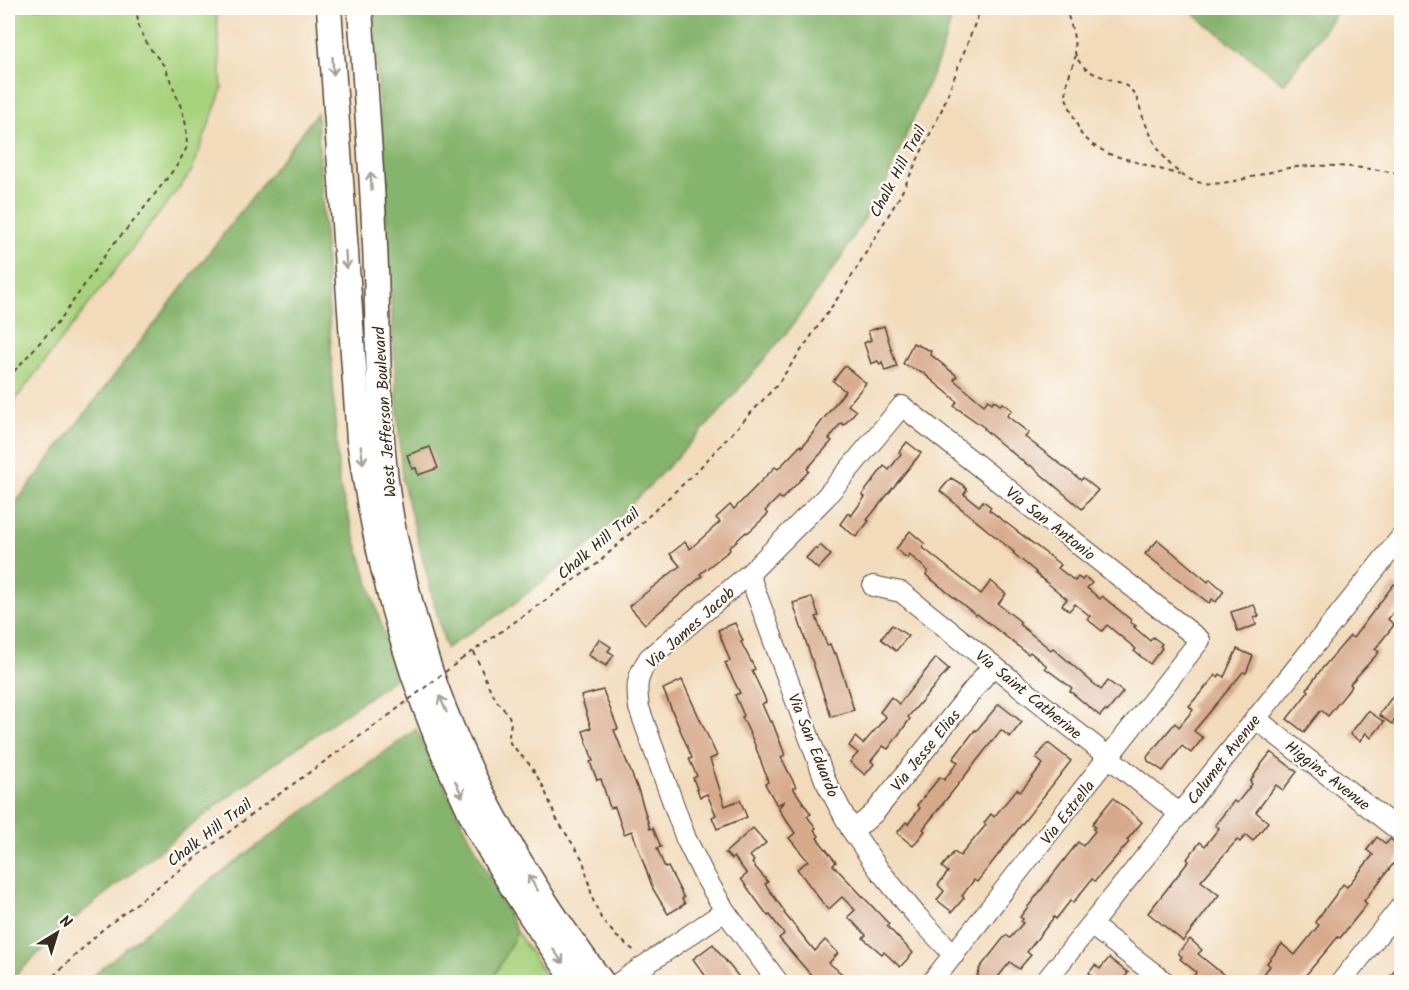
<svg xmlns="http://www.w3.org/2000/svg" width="1409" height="990" viewBox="0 0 1409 990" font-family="Kalam,sans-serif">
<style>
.green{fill:#a7d27d;stroke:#717e4e;stroke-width:1.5}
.forest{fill:#85b46c;stroke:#606f45;stroke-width:1.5}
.building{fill:#d7a98b}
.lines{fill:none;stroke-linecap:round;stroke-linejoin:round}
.minor-casing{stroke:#564435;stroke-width:22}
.major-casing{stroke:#564435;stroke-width:27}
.path{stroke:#564435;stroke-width:2;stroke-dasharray:4.5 4.5;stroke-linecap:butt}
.minor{stroke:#fff;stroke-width:20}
.major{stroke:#fff;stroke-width:24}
.path-bridge{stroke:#564435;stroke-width:2;stroke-dasharray:4.5 4.5;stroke-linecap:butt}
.oneway{stroke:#a79f9a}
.labels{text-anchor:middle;stroke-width:4.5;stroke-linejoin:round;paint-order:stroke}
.street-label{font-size:16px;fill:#3b2a1e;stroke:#fdfcf7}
</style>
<rect width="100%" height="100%" fill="#fdfcf7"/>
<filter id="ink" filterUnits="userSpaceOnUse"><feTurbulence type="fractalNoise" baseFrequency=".0167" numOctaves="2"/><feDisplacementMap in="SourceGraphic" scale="12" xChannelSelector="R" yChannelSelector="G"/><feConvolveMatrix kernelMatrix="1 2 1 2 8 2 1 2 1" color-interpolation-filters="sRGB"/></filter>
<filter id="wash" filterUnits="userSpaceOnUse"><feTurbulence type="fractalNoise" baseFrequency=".008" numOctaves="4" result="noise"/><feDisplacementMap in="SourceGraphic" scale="24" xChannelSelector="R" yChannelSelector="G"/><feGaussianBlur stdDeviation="1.35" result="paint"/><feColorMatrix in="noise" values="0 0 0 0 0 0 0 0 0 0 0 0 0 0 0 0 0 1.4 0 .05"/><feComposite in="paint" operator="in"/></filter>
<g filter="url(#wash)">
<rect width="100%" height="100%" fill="#f2daba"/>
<!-- green -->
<g class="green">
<path d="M8,8H216L222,89L192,171L8,409Z"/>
<path d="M517,932L550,982H491Z"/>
</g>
<!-- forest -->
<g class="forest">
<path d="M373,8H955L940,56L887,180L840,259L792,326L717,415L652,483L593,542L506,610L446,648L402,479Z"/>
<path d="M1186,8H1340L1284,84Z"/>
<path d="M317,113L339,485L397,677L240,788L171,841L79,915L8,982V513Z"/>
<path d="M416,729L517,932L491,982H86C190,891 304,812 416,729Z"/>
</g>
<g id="blocks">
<!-- building -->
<g class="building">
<path d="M884,326L897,367L885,371L882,362L880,365L878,361L871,364L864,343L871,340L868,331Z"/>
<path d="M913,343L931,351L930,354L957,376L954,380L984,405L988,400L992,403L994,400L1000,405L1003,403L1012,410L1007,416L1029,433L1025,437L1081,480L1083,478L1098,490L1082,509L1030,465L1029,466L1000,443L984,429L985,428L954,406L957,402L951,396L923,373L903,364Z"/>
<path d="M845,366L866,383L848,405L856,411L844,425L841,423L829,439L832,441L807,469L809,471L782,499L779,497L765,511L768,514L752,529L747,533L746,532L729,548L730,550L700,574L702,576L645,624L629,606L680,566L670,554L685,542L690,549L720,522L716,518L730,505L734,509L775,467L778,469L801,445L802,447L845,391L833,381Z"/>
<path d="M907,442L921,453L867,520L869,521L856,537L840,524L848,513L851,516L865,497L862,495L884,466L889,470L901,454L899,452Z"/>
<path d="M430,447L438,468L418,475L416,468L412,469L407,455Z"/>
<path d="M951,478L963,485L967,490L964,494L979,506L983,501L991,507L989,510L992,512L1061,565L1058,568L1075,581L1078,577L1082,580L1085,577L1092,583L1087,588L1100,599L1102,596L1131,620L1130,622L1136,626L1134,627L1150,641L1153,637L1162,644L1160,646L1162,648L1150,664L1134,651L1136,649L1107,625L1102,631L1087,619L1090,616L1075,604L1069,611L1062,605L1067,599L1035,573L1036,572L1013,553L1014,552L940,491Z"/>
<path d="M910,531L925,544L922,547L981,594L991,581L1006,594L998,604L1021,622L1019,624L1051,650L1053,648L1101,690L1108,681L1123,692L1107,712L1105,710L1100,716L1070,691L1072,688L1045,668L1047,666L1030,652L1028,654L977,614L976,615L926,575L928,571L909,554L907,558L896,549Z"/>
<path d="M1158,540L1208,582L1210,579L1224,591L1216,602L1212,599L1209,603L1145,554Z"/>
<path d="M820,545L831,555L818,569L806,558L815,548L817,550Z"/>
<path d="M1394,584L1401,590V602L1388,619L1394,625L1375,649L1379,652L1350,684L1352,686L1328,716L1321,710L1304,732L1287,719L1309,691L1307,689L1320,671L1350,636L1353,638Z"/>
<path d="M812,597L819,616L816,617L827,645L830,644L834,654L836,653L854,710L831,717L793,603Z"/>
<path d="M1254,605L1259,616L1254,618L1256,625L1238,632L1231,612Z"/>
<path d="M735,623L743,641L741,642L755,669L752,671L764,696L766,702L762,704L770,722L772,721L785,755L781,757L796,787L793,788L811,814L807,816L816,828L814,830L819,836L817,838L836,862L833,865L889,924L887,926L913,953L900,967L884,952L882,954L863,938L866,935L848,917L855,910L842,897L828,910L797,869L808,861L789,838L795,833L778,808L785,801L777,805L765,784L768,782L766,775L753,740L742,717L744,716L735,695L740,693L725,663L730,661L718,630Z"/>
<path d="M892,625L908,636L896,651L881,639Z"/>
<path d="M599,639L611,647L608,651L614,655L606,666L588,655Z"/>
<path d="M1237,649L1253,656L1246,673L1243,672L1194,731L1203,738L1191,753L1182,746L1163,771L1148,761L1147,757L1175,723L1179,727L1193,710L1189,706L1216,675L1218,677L1220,674L1224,677Z"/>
<path d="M936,658L949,669L908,717L910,719L888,749L883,746L871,761L874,764L865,775L850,762L858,753L849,746L855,737L863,744L886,717L880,712L891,697L899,704Z"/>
<path d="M682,680L717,756L710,759L725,806L740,800L747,817L717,829L712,817L716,815L707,794L700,797L693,778L697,776L689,759L692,758L663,689Z"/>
<path d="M603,690L618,729L614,730L639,792L650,829L653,828L661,847L657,848L665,868L668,867L684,898L682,899L685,904L668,914L653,889L632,831L624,834L615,807L610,808L601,779L597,780L590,762L593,761L583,731L591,728L581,696Z"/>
<path d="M1392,697L1401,704V712L1392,724L1379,715Z"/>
<path d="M999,704L1022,722L1010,737L1001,730L923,829L925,831L913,846L897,833L906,822L908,824L920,808L917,805L940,777L944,780L958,762L953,759L975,730L976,731Z"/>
<path d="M1368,711L1384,722L1371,738L1366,733L1360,741L1350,734Z"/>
<path d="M1048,743L1071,761L977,882L974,880L962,896L964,898L952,912L937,900L944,891L938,885L948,872L942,867L954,852L960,856L986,825L984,823L991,814L994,817L1017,789L1020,792L1043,764L1036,758Z"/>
<path d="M1271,752L1297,772L1283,790L1276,785L1256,812L1268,822L1253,841L1246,835L1240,842L1237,840L1201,881L1219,895L1183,941L1148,913L1189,861L1187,859L1200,842L1205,846L1219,828L1215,825L1234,801L1237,803L1245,793L1252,784L1250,782L1260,766Z"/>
<path d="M1113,798L1142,822L1127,840L1129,842L1095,881L1092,879L1073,903L1071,900L1056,919L1054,917L1027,952L1031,955L1019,969L1010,962L994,982H987L977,975L980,970L979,969L1006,935L1010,938L1023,923L1021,922L1023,919L1020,917L1078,842L1083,846L1095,831L1093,829L1095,827L1092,824Z"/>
<path d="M753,828L766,843L750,856L754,861L752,863L768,882L765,884L785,912L784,913L815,951L825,940L838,953L829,963L852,982H817L779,938L784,934L770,915L768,916L741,879L747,874L734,857L732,859L725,853Z"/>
<path d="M1377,837L1386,844L1390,839L1401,848V854L1364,901L1367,904L1340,938L1338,937L1300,982H1258L1270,966L1267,963L1282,944L1295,955L1319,925L1315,922L1334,897L1343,884L1347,887L1373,855L1367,850Z"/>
<path d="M1190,939L1202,950L1198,954L1224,975L1219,982H1191L1196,972L1180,959L1182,957L1178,953Z"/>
<path d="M713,944L720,954L743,982H710L693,959Z"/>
<path d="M1109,958L1128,973L1121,982H1089L1093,977L1089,973L1095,965L1100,969Z"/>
<path d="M1401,962V982H1386Z"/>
</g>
</g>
</g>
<g filter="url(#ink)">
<use href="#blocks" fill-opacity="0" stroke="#564435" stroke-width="1.5"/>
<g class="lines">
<!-- minor casing -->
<g class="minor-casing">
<g id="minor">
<path d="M749,574L825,780L851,829L879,870L917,916L954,955"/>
<path d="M873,586L901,592L1180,814"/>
<path d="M1255,718L1402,833"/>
<path d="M851,829L864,822L875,812L993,665"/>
<path d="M1091,925L1165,982"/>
<path d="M620,982L725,911"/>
<path d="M778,982L725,911L703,873L686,839L639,708C636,686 636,678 649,658L749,574L825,498L902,406L1200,640L932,982"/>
<path d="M1045,982L1402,536"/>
<path d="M1341,982L1402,905"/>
</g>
</g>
<!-- major casing -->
<g class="major-casing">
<g id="major">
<path d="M329,8L359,440C376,559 406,675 457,784C465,800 472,817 480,833C509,885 542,934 576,982"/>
<path d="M360,8C366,95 373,183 376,270C379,359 377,450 395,537C406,588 418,638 436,687C474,794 534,892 602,982"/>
</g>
</g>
<!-- path -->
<g class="path">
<path d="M1064,8C1069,16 1072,28 1074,38C1075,43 1074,51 1076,56C1088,82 1119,75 1132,91C1139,99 1140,110 1144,120C1154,145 1174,181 1204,183C1231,186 1261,173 1288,168C1326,163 1365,167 1402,174"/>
<path d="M1076,55L1067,82L1066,98L1081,134L1093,145L1109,154L1180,175"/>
<path d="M8,378L60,320L110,248L138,216L178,164L187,147L186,125L182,110L165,67L149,47L139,27L136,8"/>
<path d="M474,652L488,685L497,701L509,716L511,723L509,734L510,743L530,765L543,786L556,818L583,860L593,900L601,918L616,936L637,953"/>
<path d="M462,659L597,564L694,474L777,385L844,289L900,196L942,109L981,8"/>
<path d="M47,982L102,930L264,805L388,716"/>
</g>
<!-- minor -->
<use href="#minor" class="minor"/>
<!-- major -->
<use href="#major" class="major"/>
<!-- path-bridge -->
<path class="path-bridge" d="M388,716L462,659"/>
</g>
<!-- one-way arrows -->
<defs><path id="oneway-shaft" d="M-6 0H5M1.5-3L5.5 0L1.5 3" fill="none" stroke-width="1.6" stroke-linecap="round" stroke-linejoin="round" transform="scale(1.5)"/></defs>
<g class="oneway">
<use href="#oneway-shaft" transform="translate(333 66) rotate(87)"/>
<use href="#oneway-shaft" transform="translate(371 181) rotate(-94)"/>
<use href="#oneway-shaft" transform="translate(346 260) rotate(86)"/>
<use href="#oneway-shaft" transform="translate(362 455) rotate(82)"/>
<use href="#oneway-shaft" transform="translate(443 704) rotate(-113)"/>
<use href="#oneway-shaft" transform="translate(459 789) rotate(65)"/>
<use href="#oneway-shaft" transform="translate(533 883) rotate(-123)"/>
<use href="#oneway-shaft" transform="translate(558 956) rotate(55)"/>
</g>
</g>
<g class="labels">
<!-- street labels -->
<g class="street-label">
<text transform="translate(897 171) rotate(-62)" y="6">Chalk Hill Trail</text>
<text transform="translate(384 412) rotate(-94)" y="6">West Jefferson Boulevard</text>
<text transform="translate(1051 523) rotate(38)" y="6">Via San Antonio</text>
<text transform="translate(598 543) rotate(-40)" y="6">Chalk Hill Trail</text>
<text transform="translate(690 627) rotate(-42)" y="6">Via James Jacob</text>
<text transform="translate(1029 694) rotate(39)" y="6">Via Saint Catherine</text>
<text transform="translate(814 745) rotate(68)" y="6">Via San Eduardo</text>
<text transform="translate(925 750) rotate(-51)" y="6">Via Jesse Elias</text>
<text transform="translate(1223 759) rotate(-52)" y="6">Calumet Avenue</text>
<text transform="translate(1328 775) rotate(38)" y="6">Higgins Avenue</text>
<text transform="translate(1067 812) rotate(-52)" y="6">Via Estrella</text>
<text transform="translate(209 832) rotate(-37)" y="6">Chalk Hill Trail</text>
</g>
</g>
<!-- margin -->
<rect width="1409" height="990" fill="none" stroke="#fdfcf7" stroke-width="30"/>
<!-- north arrow -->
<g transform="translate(57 933) rotate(38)" stroke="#fdfcf7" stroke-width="4.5" paint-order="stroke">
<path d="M0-4.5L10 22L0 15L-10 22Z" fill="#3b2a1e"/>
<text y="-9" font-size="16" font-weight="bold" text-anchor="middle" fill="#3b2a1e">N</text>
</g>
</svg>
